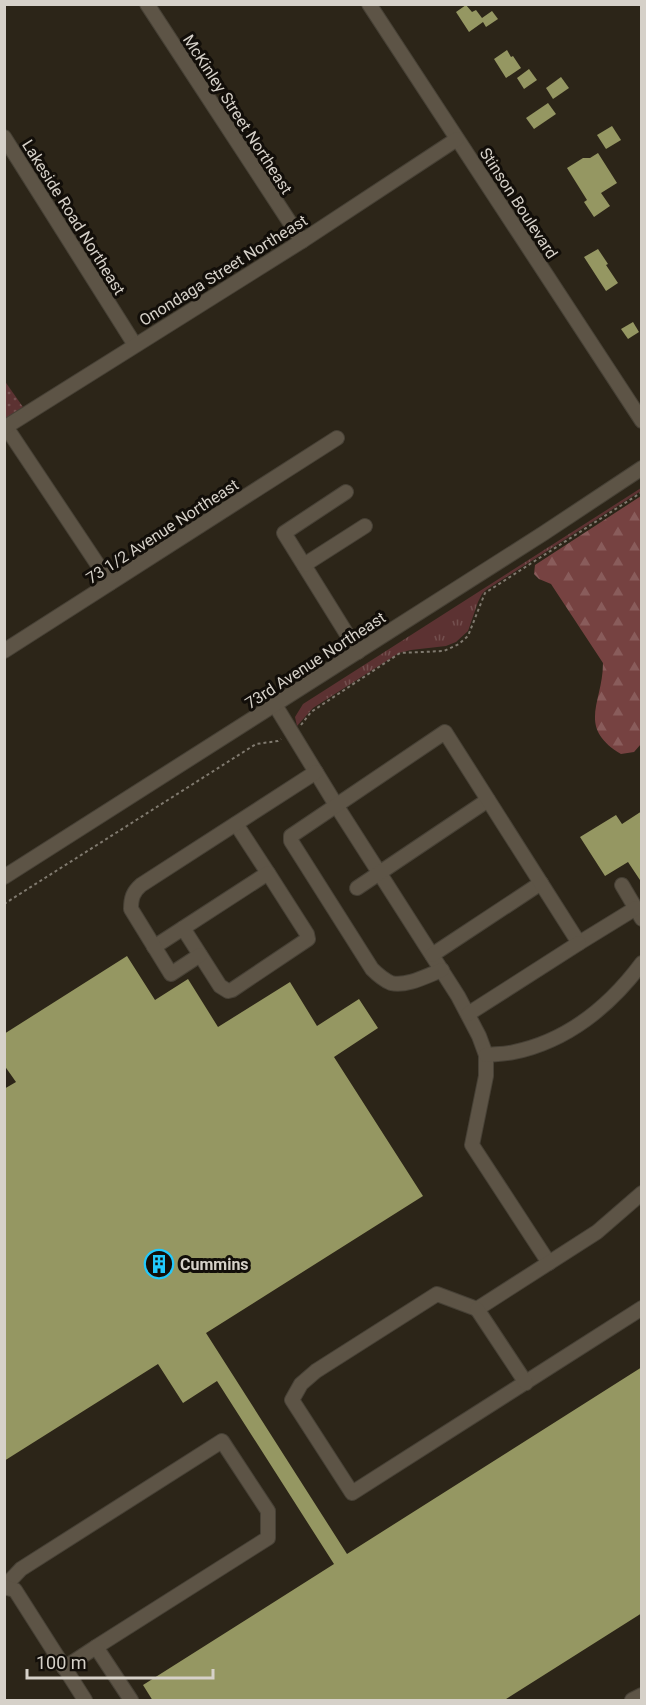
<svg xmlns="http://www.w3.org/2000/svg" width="646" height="1705" viewBox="0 0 646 1705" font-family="Roboto,sans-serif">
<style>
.grass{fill:url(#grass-tufts)}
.forest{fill:url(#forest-firs)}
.park{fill:url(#park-dots)}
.building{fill:#959762}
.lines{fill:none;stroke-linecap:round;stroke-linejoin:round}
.minor-casing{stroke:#474136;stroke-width:16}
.path{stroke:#807a6f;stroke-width:2;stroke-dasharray:3 3;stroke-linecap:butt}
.minor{stroke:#5d5446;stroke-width:14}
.labels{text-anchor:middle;stroke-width:6;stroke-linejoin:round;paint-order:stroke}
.street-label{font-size:16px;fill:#d6d1c9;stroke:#120e09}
.poi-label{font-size:16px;font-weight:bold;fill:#d6d1c9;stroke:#120e09;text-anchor:start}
</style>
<defs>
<pattern id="grass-tufts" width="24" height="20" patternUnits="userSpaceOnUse" patternTransform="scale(1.5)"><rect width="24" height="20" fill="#5c3232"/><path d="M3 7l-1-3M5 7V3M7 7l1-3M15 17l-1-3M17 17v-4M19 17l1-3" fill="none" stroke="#734f4e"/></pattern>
<pattern id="forest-firs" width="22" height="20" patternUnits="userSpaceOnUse" patternTransform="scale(1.5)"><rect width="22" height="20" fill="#764241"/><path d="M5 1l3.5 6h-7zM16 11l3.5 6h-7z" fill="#895c5b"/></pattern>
<pattern id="park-dots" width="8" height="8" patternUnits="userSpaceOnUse" patternTransform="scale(1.5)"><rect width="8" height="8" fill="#5c3232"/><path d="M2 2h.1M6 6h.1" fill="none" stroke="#734f4e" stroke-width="1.8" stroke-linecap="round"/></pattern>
</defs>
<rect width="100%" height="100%" fill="#2c2518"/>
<!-- grass -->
<path class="grass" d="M641,488V491L486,590L482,594L478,602L468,631L456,642L446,646L411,650L399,653L313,708L297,726L295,717L303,704Z"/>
<!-- forest -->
<path class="forest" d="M641,496V744L634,752L621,754C576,727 603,703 603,663L551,584L539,579L534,574L535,565Z"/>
<!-- park -->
<path class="park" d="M4,380L23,407L5,419H4Z"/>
<!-- building -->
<g class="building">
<path d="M466,5L472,12L476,10L482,18L492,11L498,19L486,27L483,22L469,32L456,12Z"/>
<path d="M507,50L511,57L513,56L521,68L506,78L494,59Z"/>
<path d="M529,69L537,80L524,89L517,78Z"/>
<path d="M561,77L569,88L553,99L546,88Z"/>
<path d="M548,103L556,114L534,129L526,118Z"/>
<path d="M612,126L621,140L606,149L597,135Z"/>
<path d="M598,153L617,183L601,193L610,206L594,217L584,202L587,200L567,168L583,158H590Z"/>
<path d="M598,249L608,264L606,265L618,283L606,291L584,257Z"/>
<path d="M633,322L639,332L628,339L621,329Z"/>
<path d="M642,811V883L628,862L605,876L580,837L616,815L622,824Z"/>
<path d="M127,956L155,1000L188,979L218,1027L290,982L317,1026L359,999L378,1028L334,1057L423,1196L206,1333L347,1554L642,1367V1613L503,1701H153L143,1685L334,1564L217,1381L183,1403L158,1364L4,1461V1089L16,1082L4,1065V1034Z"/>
</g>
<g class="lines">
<!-- minor casing -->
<g class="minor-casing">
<g id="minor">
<path d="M147,4L302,241"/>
<path d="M369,4L642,421"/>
<path d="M4,137L135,345"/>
<path d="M6,427L110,583"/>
<path d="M4,428L302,241L457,139"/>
<path d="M346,492L284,533L358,652"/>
<path d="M304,565L365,526"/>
<path d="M4,651L337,438"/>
<path d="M275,705L336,805L458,996L479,1036L486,1055V1076L472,1145L549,1263"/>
<path d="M236,824L268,873"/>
<path d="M4,877L544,533L642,468"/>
<path d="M622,885L642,919"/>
<path d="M357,888L488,800"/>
<path d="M154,947L268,873L307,934L308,939L232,990L228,991L220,986L183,928"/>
<path d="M200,955L171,974L131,909C131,898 133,892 141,885L316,772"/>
<path d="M432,955L541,883"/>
<path d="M442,970C428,975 407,987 391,983C384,980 377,974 372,969L291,841V836L445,732L579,943L636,908"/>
<path d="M468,1014L579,943"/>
<path d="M486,1055C496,1054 505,1054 514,1052C567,1041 610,1006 642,963"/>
<path d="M642,1193L597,1232L477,1309L437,1294L316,1371L301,1384L292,1400L352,1493L642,1308"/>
<path d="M477,1309L526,1383"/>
<path d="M5,1586L21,1569L222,1441L268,1511V1538L96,1647"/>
<path d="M4,1587L15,1590L85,1700"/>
<path d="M64,1668L96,1647L131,1700"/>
<path d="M632,1700L642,1695"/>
</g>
</g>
<!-- path -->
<g class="path">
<path d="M301,725L311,712L400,653L444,651L459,644L468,636L485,593L642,492"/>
<path d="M4,904L256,744L278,741L281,739"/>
</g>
<!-- minor -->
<use href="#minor" class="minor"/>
</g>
<!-- icons -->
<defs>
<g id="building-ring" transform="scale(1.5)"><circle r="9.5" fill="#120e09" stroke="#22c9fd" stroke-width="1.5"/><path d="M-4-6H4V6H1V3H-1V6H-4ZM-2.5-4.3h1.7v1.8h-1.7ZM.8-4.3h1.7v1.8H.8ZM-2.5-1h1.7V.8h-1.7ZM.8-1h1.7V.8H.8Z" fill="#22c9fd"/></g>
</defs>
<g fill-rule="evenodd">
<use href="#building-ring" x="159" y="1264"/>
</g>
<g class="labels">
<!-- street labels -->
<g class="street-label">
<text transform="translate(238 114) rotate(57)" y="6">McKinley Street Northeast</text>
<text transform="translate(519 203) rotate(57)" y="6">Stinson Boulevard</text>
<text transform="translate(74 217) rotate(58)" y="6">Lakeside Road Northeast</text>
<text transform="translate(223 270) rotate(-32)" y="6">Onondaga Street Northeast</text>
<text transform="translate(162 531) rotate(-33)" y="6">73 1/2 Avenue Northeast</text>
<text transform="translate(315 660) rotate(-33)" y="6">73rd Avenue Northeast</text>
</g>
<!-- poi labels -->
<g class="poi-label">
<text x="180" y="1270">Cummins</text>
</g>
</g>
<!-- border -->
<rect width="646" height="1705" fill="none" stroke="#d6d1c9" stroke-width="12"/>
<!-- scale -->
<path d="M27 1669v9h186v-9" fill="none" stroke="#d6d1c9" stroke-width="3"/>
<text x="36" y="1669" font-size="18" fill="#d6d1c9" stroke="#120e09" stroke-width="4.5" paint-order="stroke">100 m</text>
</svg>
